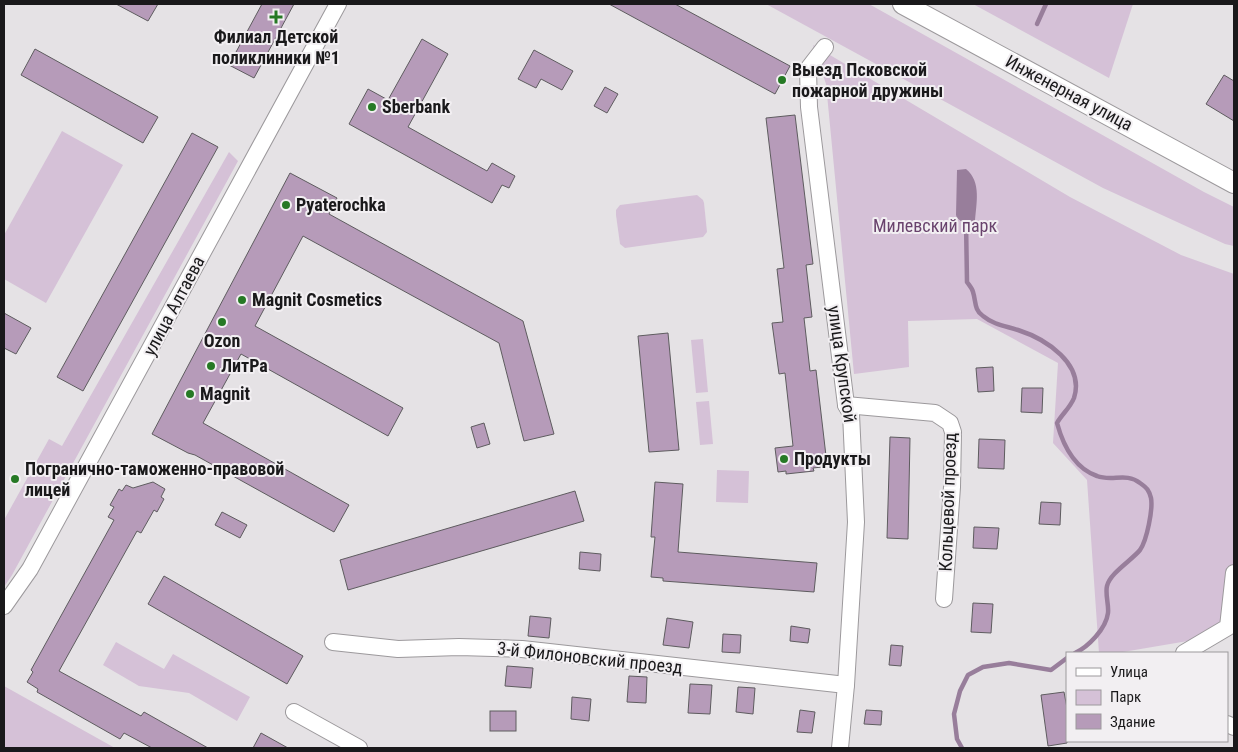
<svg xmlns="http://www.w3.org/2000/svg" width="1238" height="752" viewBox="0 0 1238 752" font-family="'Roboto Condensed',sans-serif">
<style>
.green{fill:#d5c1d7}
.water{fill:#987e9b}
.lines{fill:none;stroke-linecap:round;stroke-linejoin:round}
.stream{stroke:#987e9b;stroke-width:4.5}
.building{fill:#b69bb9;stroke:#5e5c5f}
.minor-casing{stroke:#9c999c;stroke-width:18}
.major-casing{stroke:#9c999c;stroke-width:22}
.minor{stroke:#fff;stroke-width:16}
.major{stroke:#fff;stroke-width:20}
.poi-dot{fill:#267925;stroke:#f2eff2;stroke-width:2}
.labels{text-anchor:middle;stroke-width:4;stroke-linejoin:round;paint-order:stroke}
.poi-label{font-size:18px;font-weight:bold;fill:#1a191b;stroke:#f2eff2;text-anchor:start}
.street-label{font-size:18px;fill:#1a191b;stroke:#f2eff2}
.park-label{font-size:18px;fill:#69436d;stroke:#f2eff2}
</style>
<rect width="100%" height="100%" fill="#e5e2e5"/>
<!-- green -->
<g class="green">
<path d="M766,4H869L1204,192L1234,207V246L1225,244L1103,188Z"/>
<path d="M973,4H1133L1109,78Z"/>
<path d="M813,45L1070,197L1181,255L1234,274V580L1229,634L1117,653H1099L1087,480L1053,443L1058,363L977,319L908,321L909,367L854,374L826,84Z"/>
<path d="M62,131L123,165L46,303L4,279V235Z"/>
<path d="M229,152L238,161L12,575L4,587V520L49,439L62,446Z"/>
<path d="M697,195L703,200L704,203L707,232L703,237L625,248L620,244L616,215V210L620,205Z"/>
<path d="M703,339L708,392L696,393L691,340Z"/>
<path d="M709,401L713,444L700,445L696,402Z"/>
<path d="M717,470L749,471L748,503L716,502Z"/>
<path d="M116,642L164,669L173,654L250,697L237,721L189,693L139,686L103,665Z"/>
<path d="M4,686L115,748H4Z"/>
</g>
<!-- water -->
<path class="water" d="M966,169C982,182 976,204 975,222L973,225H966L957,218L956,215L957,170Z"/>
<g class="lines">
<!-- stream -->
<g class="stream">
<path d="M1037,24L1046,4"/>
<path d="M966,221L967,282C969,285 972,288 973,292C976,301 974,310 983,316C994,325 1006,326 1018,330C1046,339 1085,364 1074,398C1070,408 1062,414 1057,423C1063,445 1074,468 1097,476C1112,482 1126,472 1140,483C1147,488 1149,490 1151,498C1153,509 1147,540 1140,550C1132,560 1110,573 1107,586C1105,594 1109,605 1108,613C1106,629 1088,647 1075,653"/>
<path d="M962,748L957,739L954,714L960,691L968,675L983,667L1009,663L1051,670L1067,658"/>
</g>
</g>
<!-- building -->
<g class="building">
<path d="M116,4H158L148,21Z"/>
<path d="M262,4H294L254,78L229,65Z"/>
<path d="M609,4H675L790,66L775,94Z"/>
<path d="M422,39L448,54L408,127L487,171L492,163L515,176L509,188L502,185L492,203L349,124L368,89L388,100Z"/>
<path d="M35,49L158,117L143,143L21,75Z"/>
<path d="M534,50L573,71L562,90L541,79L536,88L518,79Z"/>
<path d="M1224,75L1234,81V121L1206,104Z"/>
<path d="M605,87L618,94L607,113L594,106Z"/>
<path d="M795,115L813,264L806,265L812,317L804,318L810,371L816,370L826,456H821L822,467L813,468L814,471L786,474V471L778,472L775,448L793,446L785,373L779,374L772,323L783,322L777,269L784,268L766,118Z"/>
<path d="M192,133L218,147L83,391L57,377Z"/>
<path d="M290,173L337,198L329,214L523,321L554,434L524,441L499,343L303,236L255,326L403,408L388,436L241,354L203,423L349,505L334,532L195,455L188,453L152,434Z"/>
<path d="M4,313L31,328L16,354L4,348Z"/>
<path d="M668,333L679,450L649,452L638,336Z"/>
<path d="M993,367L994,391L978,392L976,368Z"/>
<path d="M1022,388H1043L1042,413L1021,412Z"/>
<path d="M484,423L490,444L477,448L471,427Z"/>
<path d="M890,437L910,438L908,539L887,538Z"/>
<path d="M979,439L1005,440L1004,469L978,468Z"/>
<path d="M153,482L165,489L161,497L164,499L157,512L154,510L141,533L137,531L59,671L141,716L144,712L208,748H152L124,733L120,739L37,692L38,689L27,682L33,672L31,670L114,520L108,517L114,507L110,505L119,489L122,491L126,485L133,488Z"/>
<path d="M655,482L683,484L678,552L817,563L814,592L663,581V578L651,577L655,537H651Z"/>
<path d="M575,491L584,521L348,590L340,560Z"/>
<path d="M1041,502L1061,503L1060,525L1039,524Z"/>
<path d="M222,512L247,525L240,538L215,525Z"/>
<path d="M974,527L999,528L997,549L973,548Z"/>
<path d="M580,552L601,554L600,571L579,569Z"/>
<path d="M164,576L303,656L287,684L148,604Z"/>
<path d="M973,603L993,604L991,633L971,632Z"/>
<path d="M530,616L551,618L549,638L528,636Z"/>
<path d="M667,618L693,622L689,648L663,645Z"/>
<path d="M791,626L810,629L808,643L790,641Z"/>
<path d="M723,634L741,635L740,653L722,652Z"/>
<path d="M891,645L903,646L901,666L889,665Z"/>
<path d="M507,666L533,668L531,688L505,686Z"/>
<path d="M629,676L647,677L646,703L627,702Z"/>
<path d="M690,684L712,685L710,714L688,713Z"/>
<path d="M738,687L755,688L753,714L736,712Z"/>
<path d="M1064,692L1067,708V743L1048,746L1041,695Z"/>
<path d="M572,697L591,699L589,721L571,719Z"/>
<path d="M800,710L815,712L812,733L797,732Z"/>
<path d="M866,710L882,711L881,725L864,724Z"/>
<rect x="490" y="711" width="26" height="20"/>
<path d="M261,733L288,748H253Z"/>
</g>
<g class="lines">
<!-- minor casing -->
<g class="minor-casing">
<g id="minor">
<path d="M825,47L808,69L809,107L846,405L851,414L856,522L846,685L840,748"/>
<path d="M846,405L935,413L950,423L953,432L952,487L944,599"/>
<path d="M4,606L30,569L338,4"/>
<path d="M333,642L398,649L459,647L522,649L846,685"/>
<path d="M1184,653L1228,627L1234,573"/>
<path d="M294,712L359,748"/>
<path d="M1227,724L1234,727"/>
</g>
</g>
<!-- major casing -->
<g class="major-casing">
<path id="major" d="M903,4L1234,183"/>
</g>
<!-- minor -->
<use href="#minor" class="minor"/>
<!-- major -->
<use href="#major" class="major"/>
</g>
<!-- markers -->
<g class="poi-dot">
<path d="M273.5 9.5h5v5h5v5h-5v5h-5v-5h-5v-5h5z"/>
<circle cx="782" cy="80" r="5"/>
<circle cx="372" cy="107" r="5"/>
<circle cx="286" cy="205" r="5"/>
<circle cx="242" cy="300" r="5"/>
<circle cx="222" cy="322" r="5"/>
<circle cx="211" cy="366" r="5"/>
<circle cx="190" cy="394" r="5"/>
<circle cx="784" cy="459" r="5"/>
<circle cx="15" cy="479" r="5"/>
</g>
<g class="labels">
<!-- poi labels -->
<g class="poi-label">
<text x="276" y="43" text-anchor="middle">Филиал Детской<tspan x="276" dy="21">поликлиники №1</tspan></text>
<text x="792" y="76">Выезд Псковской<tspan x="792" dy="21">пожарной дружины</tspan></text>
<text x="382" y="113">Sberbank</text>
<text x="296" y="211">Pyaterochka</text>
<text x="252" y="306">Magnit Cosmetics</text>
<text x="222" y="347" text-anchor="middle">Ozon</text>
<text x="221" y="372">ЛитРа</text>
<text x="200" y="400">Magnit</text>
<text x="794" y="465">Продукты</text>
<text x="25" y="475">Погранично-таможенно-правовой<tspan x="25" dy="21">лицей</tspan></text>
</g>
<!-- street labels -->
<g class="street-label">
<text transform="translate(1069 93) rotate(28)" y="6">Инженерная улица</text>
<text transform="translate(174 306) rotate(-62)" y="6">улица Алтаева</text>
<text transform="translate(842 364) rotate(82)" y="6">улица Крупской</text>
<text transform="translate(948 502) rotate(-88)" y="6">Кольцевой проезд</text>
<text transform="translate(590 658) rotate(6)" y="6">3-й Филоновский проезд</text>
</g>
<!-- park labels -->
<g class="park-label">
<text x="935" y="232">Милевский парк</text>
</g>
</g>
<!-- border -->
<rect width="1238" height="752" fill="none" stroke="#1a191b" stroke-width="10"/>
<!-- legend -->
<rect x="1066" y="652" width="162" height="90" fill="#f2eff2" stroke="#9c999c"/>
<rect x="1076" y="668" width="25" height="8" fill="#ffffff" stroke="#9c999c"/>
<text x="1110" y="677" font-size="15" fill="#1a191b">Улица</text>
<rect x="1076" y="690" width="25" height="15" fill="#d5c1d7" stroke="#9c999c"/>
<text x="1110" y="702" font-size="15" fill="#1a191b">Парк</text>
<rect x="1076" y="714" width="25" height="15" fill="#b69bb9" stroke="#9c999c"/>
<text x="1110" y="727" font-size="15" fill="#1a191b">Здание</text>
</svg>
